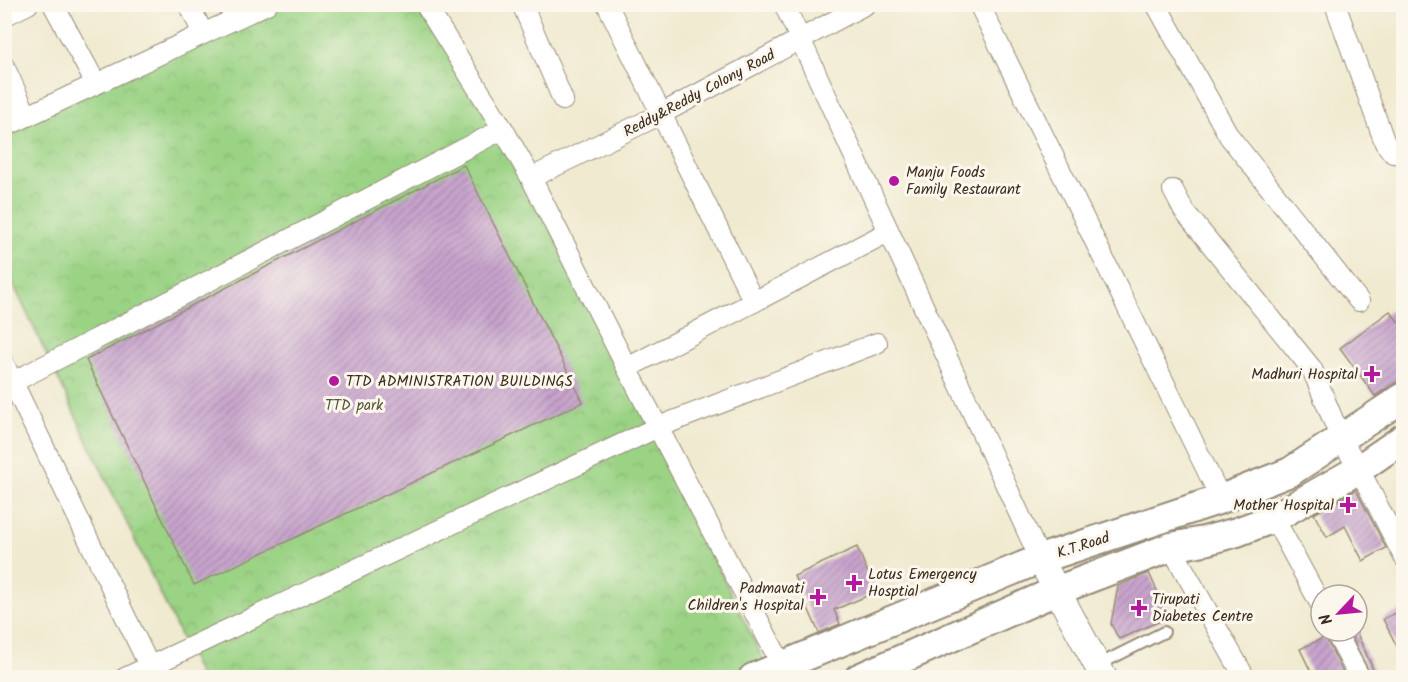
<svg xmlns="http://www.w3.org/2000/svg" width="1408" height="682" viewBox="0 0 1408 682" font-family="Kalam,sans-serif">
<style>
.park{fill:url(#park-crowns);stroke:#6b7e52;stroke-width:1.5}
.building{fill:url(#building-hatch)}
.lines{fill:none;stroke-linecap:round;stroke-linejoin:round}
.service-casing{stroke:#968a77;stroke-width:14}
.minor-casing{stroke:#968a77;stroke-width:22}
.tertiary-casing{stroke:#968a77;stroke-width:28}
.secondary-casing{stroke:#968a77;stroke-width:32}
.service{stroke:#fff;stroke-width:10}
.minor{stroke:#fff;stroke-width:20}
.tertiary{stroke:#fff;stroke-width:26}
.secondary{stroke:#fff;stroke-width:28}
.poi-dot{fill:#b5179e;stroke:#fbf7ec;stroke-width:2}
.labels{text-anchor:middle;stroke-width:6;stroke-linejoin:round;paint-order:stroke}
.street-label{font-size:15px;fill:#3b2a1e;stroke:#fbf7ec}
.poi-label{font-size:15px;fill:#3b2a1e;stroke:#fbf7ec;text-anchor:start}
.park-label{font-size:15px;fill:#535438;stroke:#fbf7ec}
</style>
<defs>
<pattern id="park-crowns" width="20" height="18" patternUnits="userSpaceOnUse" patternTransform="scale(1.5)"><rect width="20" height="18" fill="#9bd385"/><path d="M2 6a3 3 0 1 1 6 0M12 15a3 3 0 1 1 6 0" fill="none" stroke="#86b572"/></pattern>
<pattern id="building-hatch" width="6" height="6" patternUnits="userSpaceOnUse" patternTransform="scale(1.5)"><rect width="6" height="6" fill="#c8a4cd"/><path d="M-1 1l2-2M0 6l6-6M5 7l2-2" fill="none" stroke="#a486a6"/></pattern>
</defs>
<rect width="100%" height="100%" fill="#fbf7ec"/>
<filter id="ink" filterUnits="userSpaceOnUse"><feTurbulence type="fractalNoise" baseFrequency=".0167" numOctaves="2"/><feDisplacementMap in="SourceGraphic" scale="12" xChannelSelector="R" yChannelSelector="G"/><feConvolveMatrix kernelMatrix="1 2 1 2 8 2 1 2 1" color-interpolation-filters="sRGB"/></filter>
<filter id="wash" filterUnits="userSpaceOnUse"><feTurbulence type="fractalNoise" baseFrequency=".008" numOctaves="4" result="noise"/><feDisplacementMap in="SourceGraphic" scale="24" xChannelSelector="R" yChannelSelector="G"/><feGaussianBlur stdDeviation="1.35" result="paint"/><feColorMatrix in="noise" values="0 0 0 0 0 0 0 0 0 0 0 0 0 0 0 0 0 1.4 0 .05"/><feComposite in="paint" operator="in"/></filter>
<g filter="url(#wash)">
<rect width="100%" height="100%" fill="#f0ead0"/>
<!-- park -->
<path class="park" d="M267,5H425L503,129L764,661L727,678L200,677L5,267V127Z"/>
<g id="blocks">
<!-- building -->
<g class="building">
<path d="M464,165L583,402L194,585L86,360Z"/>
<path d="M1390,311L1404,329V381L1395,383L1375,396L1340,348Z"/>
<path d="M1356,490L1386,548L1363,561L1345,526L1327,537L1314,514Z"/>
<path d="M857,547L876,592L834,610L840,624L819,633L794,576Z"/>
<path d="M1149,573L1169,617L1119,639L1111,624L1118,586Z"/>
<path d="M1404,609V660L1383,619Z"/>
<path d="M1349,631H1356L1377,678H1372Z"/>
<path d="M1325,637L1346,678H1314L1300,649Z"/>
</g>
</g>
</g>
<g filter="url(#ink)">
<use href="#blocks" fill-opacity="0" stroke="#968a77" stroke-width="1.5"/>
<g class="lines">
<!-- service casing -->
<g class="service-casing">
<path id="service" d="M1098,665L1164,632"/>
</g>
<!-- minor casing -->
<g class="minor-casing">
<g id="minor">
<path d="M53,4L96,84"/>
<path d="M189,4L203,34"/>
<path d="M425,4L503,129L531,178L627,368L787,675"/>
<path d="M522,4L563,100"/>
<path d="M607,4L754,302"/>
<path d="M784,4L1040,559"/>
<path d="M979,4L1221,499"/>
<path d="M1156,4L1229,136L1359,301"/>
<path d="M1335,4L1385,143L1393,153L1404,154"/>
<path d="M4,16L28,4"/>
<path d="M4,66L27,116"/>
<path d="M4,127L267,4"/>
<path d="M531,178L661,114L866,4"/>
<path d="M1173,190L1184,211L1312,369L1341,439L1359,469L1404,557"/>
<path d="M4,364L154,676"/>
<path d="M627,368L888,232"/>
<path d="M13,382L503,129"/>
<path d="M1274,518L1321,605"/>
<path d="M1171,547L1245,678"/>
<path d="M1335,631L1360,678"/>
<path d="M125,678L658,427L877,343"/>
</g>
</g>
<!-- tertiary casing -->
<g class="tertiary-casing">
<path id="tertiary" d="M1040,559L1104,678"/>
</g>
<!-- secondary casing -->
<g class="secondary-casing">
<g id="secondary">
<path d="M753,678L1040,559L1221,499L1290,472L1404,397"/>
<path d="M859,678L1056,591L1171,547L1204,541L1237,532L1274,518L1359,469L1404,438"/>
</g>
</g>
<!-- service -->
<use href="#service" class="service"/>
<!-- minor -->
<use href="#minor" class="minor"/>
<!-- tertiary -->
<use href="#tertiary" class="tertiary"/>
<!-- secondary -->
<use href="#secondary" class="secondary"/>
</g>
</g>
<!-- markers -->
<g class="poi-dot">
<circle cx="894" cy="181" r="6"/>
<path d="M1369 365h6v6h6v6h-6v6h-6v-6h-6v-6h6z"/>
<circle cx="334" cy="381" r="6"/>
<path d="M1345 496h6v6h6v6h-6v6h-6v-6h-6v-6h6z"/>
<path d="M851 574h6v6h6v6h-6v6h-6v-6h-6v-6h6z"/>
<path d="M815 588h6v6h6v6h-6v6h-6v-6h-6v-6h6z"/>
<path d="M1136 599h6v6h6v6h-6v6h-6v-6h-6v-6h6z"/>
</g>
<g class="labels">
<!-- street labels -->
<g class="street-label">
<text transform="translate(699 93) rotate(-28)" y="5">Reddy&amp;Reddy Colony Road</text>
<text transform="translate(1083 545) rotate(-18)" y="5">K.T.Road</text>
</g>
<!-- poi labels -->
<g class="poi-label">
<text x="906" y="177">Manju Foods<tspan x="906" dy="17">Family Restaurant</tspan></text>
<text x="1358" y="379" text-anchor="end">Madhuri Hospital</text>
<text x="346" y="386">TTD ADMINISTRATION BUILDINGS</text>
<text x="1334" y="510" text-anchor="end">Mother Hospital</text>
<text x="868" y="579">Lotus Emergency<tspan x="868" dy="17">Hosptial</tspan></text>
<text x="804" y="593" text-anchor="end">Padmavati<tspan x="804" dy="17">Children's Hospital</tspan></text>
<text x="1152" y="604">Tirupati<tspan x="1152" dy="17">Diabetes Centre</tspan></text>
</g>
<!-- park labels -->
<g class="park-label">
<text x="354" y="410">TTD park</text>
</g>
</g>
<!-- margin -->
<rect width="1408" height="682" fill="none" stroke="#fbf7ec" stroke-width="24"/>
<!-- north arrow -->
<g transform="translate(1339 613) rotate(244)"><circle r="28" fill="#fbf7ec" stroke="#aea59a" stroke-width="1.5"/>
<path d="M0-4.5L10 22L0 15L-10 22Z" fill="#b5179e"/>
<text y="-9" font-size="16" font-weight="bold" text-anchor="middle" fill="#3b2a1e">N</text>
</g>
</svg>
